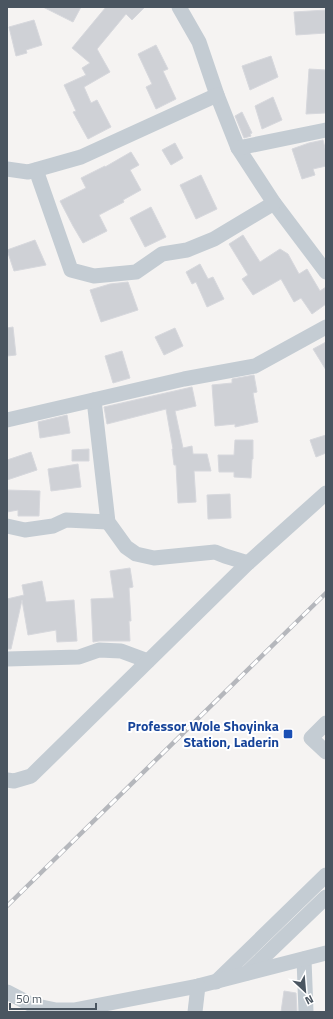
<svg xmlns="http://www.w3.org/2000/svg" width="333" height="1019" viewBox="0 0 333 1019" font-family="'Titillium Web',sans-serif">
<style>
.building{fill:#cfd1d6;stroke:#d7d8dd}
.lines{fill:none;stroke-linecap:round;stroke-linejoin:round}
.minor{stroke:#c4ccd3;stroke-width:15}
.rail-casing{stroke:#b5b7bc;stroke-width:4.5}
.rail{stroke:#fff;stroke-width:3;stroke-dasharray:9;stroke-linecap:butt}
.transit-dot{fill:#1a4fb4;stroke:#fff;stroke-width:1.5}
.labels{text-anchor:middle;stroke-width:4;stroke-linejoin:round;paint-order:stroke}
.transit-label{font-size:14px;font-weight:bold;fill:#164399;stroke:#fff;text-anchor:end}
</style>
<rect width="100%" height="100%" fill="#f5f3f2"/>
<!-- building -->
<g class="building">
<path d="M43,7H81L73,22Z"/>
<path d="M106,7H145L132,20L126,14L97,49L110,72L84,87L91,103L97,100L111,127L88,139L73,112L76,111L64,85L86,75L82,68L90,63L72,48Z"/>
<path d="M326,10V33L296,35L294,12Z"/>
<path d="M34,20L42,45L26,50L27,53L16,56L9,27Z"/>
<path d="M156,45L168,69L163,71L176,99L156,109L146,87L152,84L138,54Z"/>
<path d="M271,56L278,77L250,90L242,66Z"/>
<path d="M309,69L326,70V106L325,113L306,114Z"/>
<path d="M273,97L282,120L262,129L255,106Z"/>
<path d="M242,112L252,133L250,134L251,136L244,138L235,116Z"/>
<path d="M323,140L326,152V166L313,169L315,175L302,179L292,149L309,143Z"/>
<path d="M175,143L183,158L171,165L162,150Z"/>
<path d="M131,152L139,165L130,170L141,190L123,200L124,202L99,215L107,231L83,243L73,226L60,201L86,188L81,178L105,166V167Z"/>
<path d="M201,175L217,209L196,219L180,185Z"/>
<path d="M151,207L166,237L145,247L130,218Z"/>
<path d="M243,235L260,262L280,249L288,254L299,274L307,269L320,291L326,287V304L312,314L301,298L294,302L281,279L253,295L242,279L248,275L229,244Z"/>
<path d="M35,240L46,265L14,271L7,250Z"/>
<path d="M200,264L208,279L213,277L224,299L207,307L196,282L192,284L186,272Z"/>
<path d="M128,282L138,310L101,322L90,290L110,284Z"/>
<path d="M13,327L16,355L7,356V328Z"/>
<path d="M175,328L183,346L164,355L155,337Z"/>
<path d="M326,342V370L313,349Z"/>
<path d="M122,351L130,378L113,383L105,356Z"/>
<path d="M254,375L257,392L253,393L258,422L235,427V424L215,426L212,385L232,383V379Z"/>
<path d="M192,387L196,406L175,411L183,448L192,446L193,454H207L211,471H194L196,502L178,503L176,465H174L172,449H173L166,409L107,424L104,407Z"/>
<path d="M67,415L70,433L40,438L38,422Z"/>
<path d="M326,435V453L316,457L310,440Z"/>
<path d="M235,440H253V459H252L251,478L234,477V472H219L218,455H234Z"/>
<path d="M89,449V461H72V450Z"/>
<path d="M31,452L37,470L7,480V460Z"/>
<path d="M78,464L81,487L51,491L48,469Z"/>
<path d="M7,490L40,491L39,516H18V510L7,512Z"/>
<path d="M230,494L231,518L208,519L207,495Z"/>
<path d="M130,568L133,587L129,588L131,621H129L130,641H99L93,642L91,599L114,598L110,571Z"/>
<path d="M42,581L46,602L74,600L77,641L57,642L56,630L28,635L22,600L11,649H7V599L24,595L22,585Z"/>
<path d="M284,991L296,993L297,1012H281Z"/>
</g>
<g class="lines">
<!-- minor -->
<g class="minor">
<path d="M179,7L199,42L217,95L238,148L274,203L326,272"/>
<path d="M238,148L326,130"/>
<path d="M7,169L28,172L81,157L217,95"/>
<path d="M36,170L71,270L94,276L136,272L162,254L187,250L214,239L274,203"/>
<path d="M94,400L108,522L126,547L136,554L154,558L215,552L225,556L248,563"/>
<path d="M7,420L184,379L255,366L326,327"/>
<path d="M7,526L25,530L53,526L66,520L108,522"/>
<path d="M7,659L79,657L99,650L121,651L148,661"/>
<path d="M326,723L311,738L326,752"/>
<path d="M7,780L14,781L31,776L248,563L326,493"/>
<path d="M304,959L306,1012"/>
<path d="M247,973L326,897"/>
<path d="M216,982L326,875"/>
<path d="M7,992L32,1005L56,1010H74L198,986L326,953"/>
<path d="M195,1012L198,986"/>
</g>
<!-- rail casing -->
<g class="rail-casing">
<path id="rail" d="M7,906L326,593"/>
</g>
<!-- rail -->
<use href="#rail" class="rail"/>
</g>
<!-- markers -->
<rect class="transit-dot" x="283" y="729" width="10" height="10" rx="2"/>
<g class="labels">
<!-- transit labels -->
<g class="transit-label">
<text x="279" y="731">Professor Wole Shoyinka<tspan x="279" dy="16">Station, Laderin</tspan></text>
</g>
</g>
<!-- border -->
<rect width="333" height="1019" fill="none" stroke="#4a5560" stroke-width="16"/>
<!-- north arrow -->
<g transform="translate(305 991) rotate(154)" stroke="#ffffff" stroke-width="3" paint-order="stroke">
<path d="M0-3L7 15L0 10L-7 15Z" fill="#4a5560"/>
<text y="-6" font-size="11" font-weight="bold" text-anchor="middle" fill="#4a5560">N</text>
</g>
<!-- scale -->
<path d="M10 1003v6h86v-6" fill="none" stroke="#4a5560" stroke-width="2"/>
<text x="16" y="1003" font-size="12" fill="#4a5560" stroke="#ffffff" stroke-width="3" paint-order="stroke">50 m</text>
</svg>
